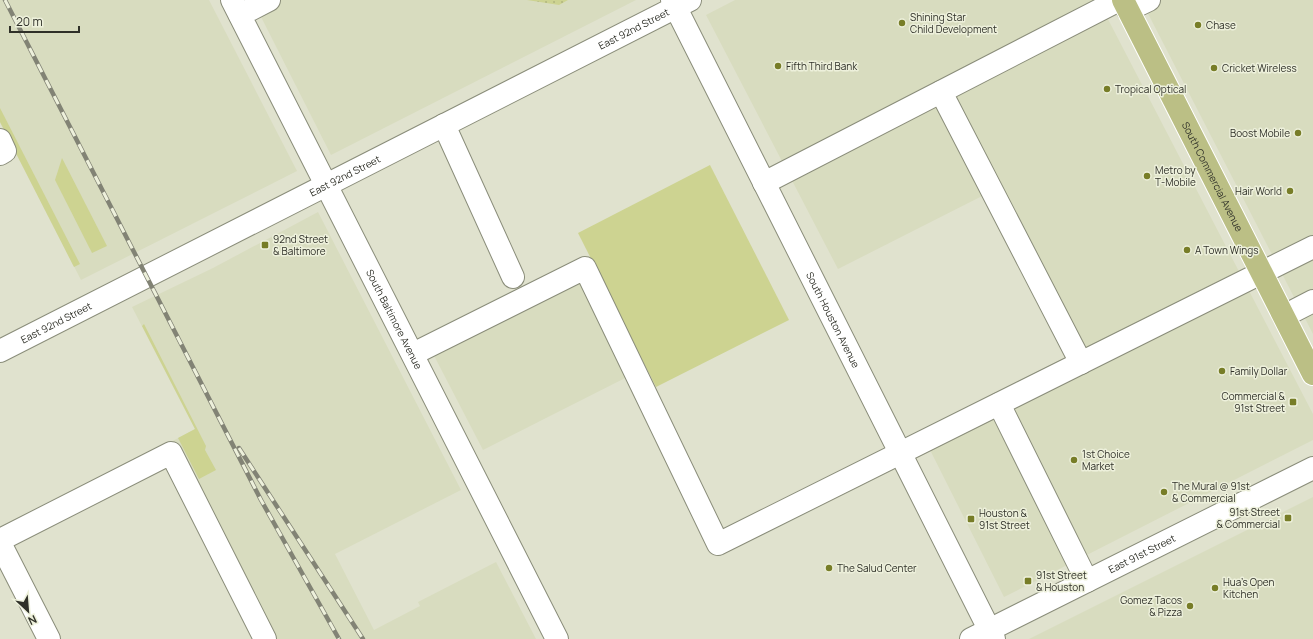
<svg xmlns="http://www.w3.org/2000/svg" width="1313" height="639" viewBox="0 0 1313 639" font-family="Manrope,sans-serif">
<style>
.built{fill:#d8dcbf}
.grass{fill:url(#grass-dots)}
.green{fill:#cdd391}
.lines{fill:none;stroke-linecap:round;stroke-linejoin:round}
.minor-casing{stroke:#8a8d7a;stroke-width:24}
.major-casing{stroke:#fff;stroke-width:24}
.minor{stroke:#fff;stroke-width:22}
.major{stroke:#bbbf85;stroke-width:22}
.rail-casing{stroke:#828375;stroke-width:4.5}
.rail{stroke:#edf0db;stroke-width:3;stroke-dasharray:9;stroke-linecap:butt}
.poi-dot{fill:#777d27;stroke:#edf0db;stroke-width:1.5}
.labels{text-anchor:middle;stroke-width:3;stroke-linejoin:round;paint-order:stroke}
.poi-label{font-size:10px;fill:#2f3028;stroke:#edf0db;text-anchor:start}
.street-label{font-size:10px;fill:#2f3028;stroke:#edf0db}
</style>
<defs>
<pattern id="grass-dots" width="8" height="8" patternUnits="userSpaceOnUse"><rect width="8" height="8" fill="#cdd391"/><path d="M2 2h.1M6 6h.1" fill="none" stroke="#b0b57d" stroke-width="1.8" stroke-linecap="round"/></pattern>
</defs>
<rect width="100%" height="100%" fill="#e0e2ce"/>
<!-- built -->
<g class="built">
<path d="M0,0H209L297,171L81,280L0,122Z"/>
<path d="M269,0H636L331,155L256,7Z"/>
<path d="M735,0H1098L1313,414V440L1004,597L925,440L1080,363L992,191L838,269L706,15Z"/>
<path d="M1141,0H1313V334Z"/>
<path d="M318,212L461,490L335,554L374,630L420,606L418,602L496,562L536,639H265L167,444L195,429L132,307L213,268Z"/>
<path d="M585,268L635,373L483,450L429,346Z"/>
<path d="M1313,497V639H1029Z"/>
</g>
<!-- grass -->
<path class="grass" d="M527,0H568L559,5Z"/>
<!-- green -->
<g class="green">
<path d="M0,108L80,264L74,267L0,122Z"/>
<path d="M62,158L107,246L92,253L55,180Z"/>
<path d="M710,165L789,320L656,387L578,233Z"/>
<path d="M144,324L206,446L205,450L216,470L199,479L178,438L195,429L142,326Z"/>
</g>
<g class="lines">
<!-- minor casing -->
<g class="minor-casing">
<g id="minor">
<path id="s1" d="M232,0L557,639"/>
<path id="s2" d="M672,0L994,639"/>
<path d="M1128,10L1149,0"/>
<path d="M240,15L269,0"/>
<path d="M941,92L1081,363"/>
<path d="M444,125L513,277"/>
<path d="M0,140L5,151L0,154"/>
<path d="M764,183L1119,0"/>
<path d="M1284,316L1313,301"/>
<path id="s3" d="M0,351L690,0"/>
<path d="M413,354L585,268L718,544L1313,247"/>
<path d="M999,404L1087,581"/>
<path d="M0,540L171,453L265,639"/>
<path d="M0,543L49,639"/>
<path id="s4" d="M971,639L1313,468"/>
</g>
</g>
<!-- major casing -->
<g class="major-casing">
<g id="major">
<path id="s5" d="M1123,0L1313,374"/>
</g>
</g>
<!-- minor -->
<use href="#minor" class="minor"/>
<!-- major -->
<use href="#major" class="major"/>
<!-- rail casing -->
<g class="rail-casing">
<g id="rail">
<path d="M5,0L261,500L339,639"/>
<path d="M239,448L363,639"/>
</g>
</g>
<!-- rail -->
<use href="#rail" class="rail"/>
</g>
<!-- markers -->
<g class="poi-dot">
<circle cx="902" cy="23" r="4"/>
<circle cx="1198" cy="25" r="4"/>
<circle cx="778" cy="66" r="4"/>
<circle cx="1214" cy="68" r="4"/>
<circle cx="1107" cy="89" r="4"/>
<circle cx="1298" cy="133" r="4"/>
<circle cx="1147" cy="176" r="4"/>
<circle cx="1290" cy="191" r="4"/>
<rect x="261" y="241" width="8" height="8" rx="2"/>
<circle cx="1187" cy="250" r="4"/>
<circle cx="1222" cy="371" r="4"/>
<rect x="1289" y="398" width="8" height="8" rx="2"/>
<circle cx="1074" cy="460" r="4"/>
<circle cx="1164" cy="492" r="4"/>
<rect x="1284" y="514" width="8" height="8" rx="2"/>
<rect x="967" y="515" width="8" height="8" rx="2"/>
<circle cx="829" cy="568" r="4"/>
<rect x="1024" y="577" width="8" height="8" rx="2"/>
<circle cx="1215" cy="588" r="4"/>
<circle cx="1190" cy="606" r="4"/>
</g>
<g class="labels">
<!-- poi labels -->
<g class="poi-label">
<text x="910" y="21">Shining Star<tspan x="910" dy="12">Child Development</tspan></text>
<text x="1206" y="29">Chase</text>
<text x="786" y="70">Fifth Third Bank</text>
<text x="1222" y="72">Cricket Wireless</text>
<text x="1115" y="93">Tropical Optical</text>
<text x="1290" y="137" text-anchor="end">Boost Mobile</text>
<text x="1155" y="174">Metro by<tspan x="1155" dy="12">T-Mobile</tspan></text>
<text x="1282" y="195" text-anchor="end">Hair World</text>
<text x="273" y="243">92nd Street<tspan x="273" dy="12">&amp; Baltimore</tspan></text>
<text x="1195" y="254">A Town Wings</text>
<text x="1230" y="375">Family Dollar</text>
<text x="1285" y="400" text-anchor="end">Commercial &amp;<tspan x="1285" dy="12">91st Street</tspan></text>
<text x="1082" y="458">1st Choice<tspan x="1082" dy="12">Market</tspan></text>
<text x="1172" y="490">The Mural @ 91st<tspan x="1172" dy="12">&amp; Commercial</tspan></text>
<text x="1280" y="516" text-anchor="end">91st Street<tspan x="1280" dy="12">&amp; Commercial</tspan></text>
<text x="979" y="517">Houston &amp;<tspan x="979" dy="12">91st Street</tspan></text>
<text x="837" y="572">The Salud Center</text>
<text x="1036" y="579">91st Street<tspan x="1036" dy="12">&amp; Houston</tspan></text>
<text x="1223" y="586">Hua's Open<tspan x="1223" dy="12">Kitchen</tspan></text>
<text x="1182" y="604" text-anchor="end">Gomez Tacos<tspan x="1182" dy="12">&amp; Pizza</tspan></text>
</g>
<!-- street labels -->
<g class="street-label">
<text dy="4" stroke="none"><textPath href="#s3" startOffset="711">East 92nd Street</textPath></text>
<text dy="4" stroke="none"><textPath href="#s3" startOffset="387">East 92nd Street</textPath></text>
<text dy="4" stroke="none"><textPath href="#s5" startOffset="198">South Commercial Avenue</textPath></text>
<text dy="4" stroke="none"><textPath href="#s1" startOffset="358">South Baltimore Avenue</textPath></text>
<text dy="4" stroke="none"><textPath href="#s2" startOffset="358">South Houston Avenue</textPath></text>
<text dy="4" stroke="none"><textPath href="#s3" startOffset="63">East 92nd Street</textPath></text>
<text dy="4" stroke="none"><textPath href="#s4" startOffset="191">East 91st Street</textPath></text>
</g>
</g>
<!-- north arrow -->
<g transform="translate(28 611) rotate(154)" stroke="#edf0db" stroke-width="3" paint-order="stroke">
<path d="M0-3L7 15L0 10L-7 15Z" fill="#2f3028"/>
<text y="-6" font-size="11" font-weight="bold" text-anchor="middle" fill="#2f3028">N</text>
</g>
<!-- scale -->
<path d="M10 26v6h69v-6" fill="none" stroke="#2f3028" stroke-width="2"/>
<text x="16" y="26" font-size="12" fill="#2f3028" stroke="#edf0db" stroke-width="3" paint-order="stroke">20 m</text>
</svg>
